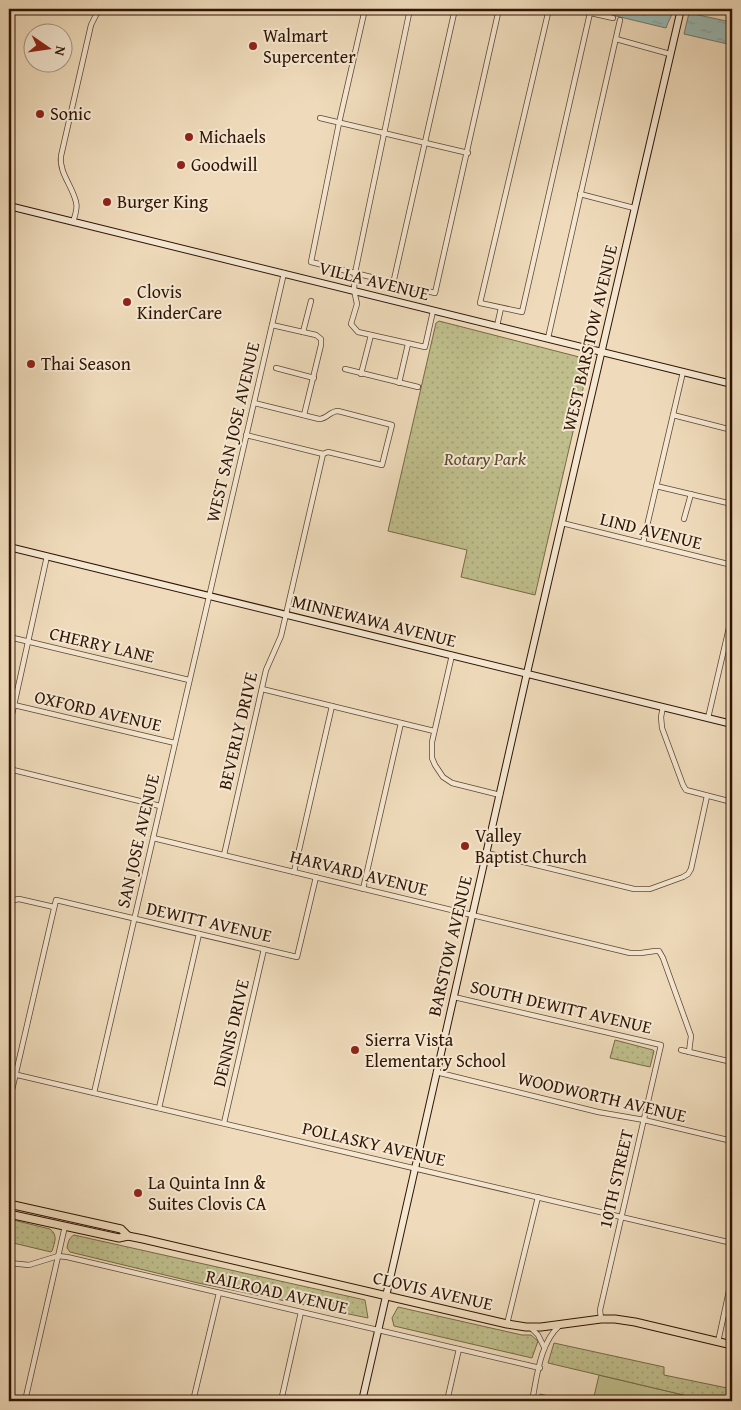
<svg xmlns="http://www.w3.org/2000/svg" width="741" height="1410" viewBox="0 0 741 1410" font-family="'Gentium Book Plus',serif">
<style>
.grass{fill:#bfbe8c;stroke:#776948}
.park{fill:url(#park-dots);stroke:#776948}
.water{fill:url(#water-ripples);stroke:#6f786e}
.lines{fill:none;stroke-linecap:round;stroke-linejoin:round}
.street-casing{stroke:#5f4632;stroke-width:6}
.secondary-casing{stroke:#2f1404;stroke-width:8}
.primary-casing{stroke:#2f1404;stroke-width:9}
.street{stroke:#f5e8d3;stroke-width:4.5}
.secondary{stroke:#f5e8d3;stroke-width:6}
.primary{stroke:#efdbbb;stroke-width:7}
.poi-dot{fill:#8f2418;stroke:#f5e8d3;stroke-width:2}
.labels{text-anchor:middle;stroke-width:4;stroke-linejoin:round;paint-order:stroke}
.poi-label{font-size:18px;fill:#2f1404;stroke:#f5e8d3;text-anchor:start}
.street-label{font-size:18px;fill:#2f1404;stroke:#f5e8d3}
.park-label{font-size:18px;font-style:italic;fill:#5a472d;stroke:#f5e8d3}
</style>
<defs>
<pattern id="park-dots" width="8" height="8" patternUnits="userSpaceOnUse" patternTransform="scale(1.25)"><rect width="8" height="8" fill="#bfbe8c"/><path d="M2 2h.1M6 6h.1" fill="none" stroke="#a4a277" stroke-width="1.8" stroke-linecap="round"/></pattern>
<pattern id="water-ripples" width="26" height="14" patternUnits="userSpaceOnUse" patternTransform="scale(1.25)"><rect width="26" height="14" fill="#9abab5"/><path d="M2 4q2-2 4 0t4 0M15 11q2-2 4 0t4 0" fill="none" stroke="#859f9a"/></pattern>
</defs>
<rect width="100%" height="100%" fill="#efdbbb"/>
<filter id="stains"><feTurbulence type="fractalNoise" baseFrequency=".004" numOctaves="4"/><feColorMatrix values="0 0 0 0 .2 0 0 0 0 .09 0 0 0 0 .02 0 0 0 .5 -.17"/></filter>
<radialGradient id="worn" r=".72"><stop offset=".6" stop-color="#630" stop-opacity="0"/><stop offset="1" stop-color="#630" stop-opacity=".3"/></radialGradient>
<!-- grass -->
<g class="grass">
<path d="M599,1375L709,1401H593Z"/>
<path d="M540,1394L570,1401H538Z"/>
</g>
<!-- park -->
<g class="park">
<path d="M439,321L587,359L589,363L535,595L461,577L467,550L388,531L436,323Z"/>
<path d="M615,1040L653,1050L654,1051L650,1067L610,1058Z"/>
<path d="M9,1219L50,1229C58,1235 55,1242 52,1251L51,1252L9,1242Z"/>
<path d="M74,1235L365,1300L368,1318L198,1283L70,1252L67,1248C68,1242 69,1238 74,1235Z"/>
<path d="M398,1307L522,1335H531L538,1341L532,1358L394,1326L392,1318Z"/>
<path d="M554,1343L664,1367V1375L732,1389V1401H709L548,1363Z"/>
</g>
<!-- water -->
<g class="water">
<path d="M587,9H674C672,16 668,21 666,28Z"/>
<path d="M731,9H732V45L684,34L689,13L731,22Z"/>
<path d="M616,1396L648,1401H615Z"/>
</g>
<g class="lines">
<!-- street casing -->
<g class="street-casing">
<g id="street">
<path d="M365,9L339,123L311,262L435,293L499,9"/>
<path d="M410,9L355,273L354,290L357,304L351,324L358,332L425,347L433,311"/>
<path d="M549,9L480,303L522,312L590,13"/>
<path d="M573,9L613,18"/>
<path d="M616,39L670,54"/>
<path d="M320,118L468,153"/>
<path d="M580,194L634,208"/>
<path d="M73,222C75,216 78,208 76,202C72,185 59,173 61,156L91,25L99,9"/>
<path d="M393,284L455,9"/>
<path d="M272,325L316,335L321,339V345L304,415"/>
<path d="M497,326L501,308"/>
<path d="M303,332L311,301"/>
<path d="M548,338L620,20"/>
<path d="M276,368L314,378"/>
<path d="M345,369L418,387"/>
<path d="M361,374L371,335"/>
<path d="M399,383L408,344"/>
<path d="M673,415L732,430"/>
<path d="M246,435L323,454L328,452L382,465L392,425L338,411C330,411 327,419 319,419L254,403"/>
<path d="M656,486L732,504"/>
<path d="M684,519L691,494"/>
<path d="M562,523L732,565"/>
<path d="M643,543L683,372"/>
<path d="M9,637L189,680"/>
<path d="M452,655L432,742V758L435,765L443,777L452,783L500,795"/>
<path d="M262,689L434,731"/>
<path d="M14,705L175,743"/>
<path d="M663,707L661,717L662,728L683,785L686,790L732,802"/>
<path d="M708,718L732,615"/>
<path d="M9,728L47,556"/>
<path d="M9,769L160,806"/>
<path d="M153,838L630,953H641L655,951H659L663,958L691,1036L689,1052"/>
<path d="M487,853L634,889H650L683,877L688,874L691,869L707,796"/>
<path d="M224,855L266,670L281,636L323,454"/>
<path d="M294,872L332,706"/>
<path d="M363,889L401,723"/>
<path d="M9,901L19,899L54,907"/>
<path d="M454,997L661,1045L600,1310L601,1319"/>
<path d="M681,1050L732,1062"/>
<path d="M436,1072L598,1112L644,1120L732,1141"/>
<path d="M9,1073L732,1243"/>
<path d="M94,1093L284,273"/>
<path d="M9,1103L56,900L297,957L316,877"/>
<path d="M159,1108L199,934"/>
<path d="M224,1123L264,949"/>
<path d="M9,1263L29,1265L58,1256L67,1257L540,1368"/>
<path d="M507,1324L538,1197"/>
<path d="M530,1327L538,1335L544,1347"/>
<path d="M718,1342L732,1277"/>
<path d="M25,1401L65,1226"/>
<path d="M193,1401L219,1293"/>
<path d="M281,1401L301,1312"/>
<path d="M447,1401L459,1349"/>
<path d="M532,1401C537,1377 540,1343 559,1326"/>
</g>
</g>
<!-- secondary casing -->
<g class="secondary-casing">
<g id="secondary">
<path d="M9,206L732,384"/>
<path d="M9,547L732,724"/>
<path d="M362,1401L395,1257L527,673L681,9"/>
</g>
</g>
<!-- primary casing -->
<g class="primary-casing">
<g id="primary">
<path d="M9,17L11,9"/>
<path d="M9,1204L121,1229L128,1236"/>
<path d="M9,1214L119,1238L128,1236L143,1239L507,1324L526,1327H541L601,1319H615L635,1322L732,1345"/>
</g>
</g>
<!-- street -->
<use href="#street" class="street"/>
<!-- secondary -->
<use href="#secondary" class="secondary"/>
<!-- primary -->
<use href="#primary" class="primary"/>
</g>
<!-- markers -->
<g class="poi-dot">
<circle cx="253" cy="46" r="5"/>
<circle cx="40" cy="114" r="5"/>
<circle cx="189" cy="137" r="5"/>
<circle cx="181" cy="165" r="5"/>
<circle cx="107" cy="202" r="5"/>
<circle cx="127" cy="302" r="5"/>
<circle cx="31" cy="364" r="5"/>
<circle cx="465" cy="846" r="5"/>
<circle cx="355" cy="1050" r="5"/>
<circle cx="138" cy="1193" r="5"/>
</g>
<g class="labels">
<!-- poi labels -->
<g class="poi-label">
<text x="263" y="42">Walmart<tspan x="263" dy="21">Supercenter</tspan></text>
<text x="50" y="120">Sonic</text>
<text x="199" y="143">Michaels</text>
<text x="191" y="171">Goodwill</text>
<text x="117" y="208">Burger King</text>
<text x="137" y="298">Clovis<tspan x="137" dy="21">KinderCare</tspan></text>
<text x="41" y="370">Thai Season</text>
<text x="475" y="842">Valley<tspan x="475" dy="21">Baptist Church</tspan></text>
<text x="365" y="1046">Sierra Vista<tspan x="365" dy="21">Elementary School</tspan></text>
<text x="148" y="1189">La Quinta Inn &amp;<tspan x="148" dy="21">Suites Clovis CA</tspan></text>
</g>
<!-- street labels -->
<g class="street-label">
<text transform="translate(374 281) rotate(14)" y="6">VILLA AVENUE</text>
<text transform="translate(590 338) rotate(-77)" y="6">WEST BARSTOW AVENUE</text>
<text transform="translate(233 432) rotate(-77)" y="6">WEST SAN JOSE AVENUE</text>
<text transform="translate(651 531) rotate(14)" y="6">LIND AVENUE</text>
<text transform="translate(374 621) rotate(14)" y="6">MINNEWAWA AVENUE</text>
<text transform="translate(102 645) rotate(13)" y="6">CHERRY LANE</text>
<text transform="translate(98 711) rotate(13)" y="6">OXFORD AVENUE</text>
<text transform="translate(238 731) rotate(-77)" y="6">BEVERLY DRIVE</text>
<text transform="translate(138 841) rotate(-77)" y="6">SAN JOSE AVENUE</text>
<text transform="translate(359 873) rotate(14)" y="6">HARVARD AVENUE</text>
<text transform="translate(209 922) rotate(13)" y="6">DEWITT AVENUE</text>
<text transform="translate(450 946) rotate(-77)" y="6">BARSTOW AVENUE</text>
<text transform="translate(561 1007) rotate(13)" y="6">SOUTH DEWITT AVENUE</text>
<text transform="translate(231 1033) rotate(-77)" y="6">DENNIS DRIVE</text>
<text transform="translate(602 1097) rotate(13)" y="6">WOODWORTH AVENUE</text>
<text transform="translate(374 1144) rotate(13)" y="6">POLLASKY AVENUE</text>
<text transform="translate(616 1179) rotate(-77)" y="6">10TH STREET</text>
<text transform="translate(433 1291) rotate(13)" y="6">CLOVIS AVENUE</text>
<text transform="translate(277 1292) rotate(13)" y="6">RAILROAD AVENUE</text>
</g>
<!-- park labels -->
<g class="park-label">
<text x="485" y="465">Rotary Park</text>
</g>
</g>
<!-- margin -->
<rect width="741" height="1410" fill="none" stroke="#efdbbb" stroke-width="30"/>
<rect x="10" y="10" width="721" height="1390" fill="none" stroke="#2f1404" stroke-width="2.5"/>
<rect x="15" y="15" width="711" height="1380" fill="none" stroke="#2f1404"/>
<!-- north arrow -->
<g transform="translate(48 48) rotate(103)"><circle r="24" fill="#f5e8d3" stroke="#a69380"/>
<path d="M0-4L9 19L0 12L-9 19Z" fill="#8f2418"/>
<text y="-8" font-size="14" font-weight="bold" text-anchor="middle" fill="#2f1404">N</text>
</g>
<rect width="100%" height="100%" filter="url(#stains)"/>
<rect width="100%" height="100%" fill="url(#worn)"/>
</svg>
